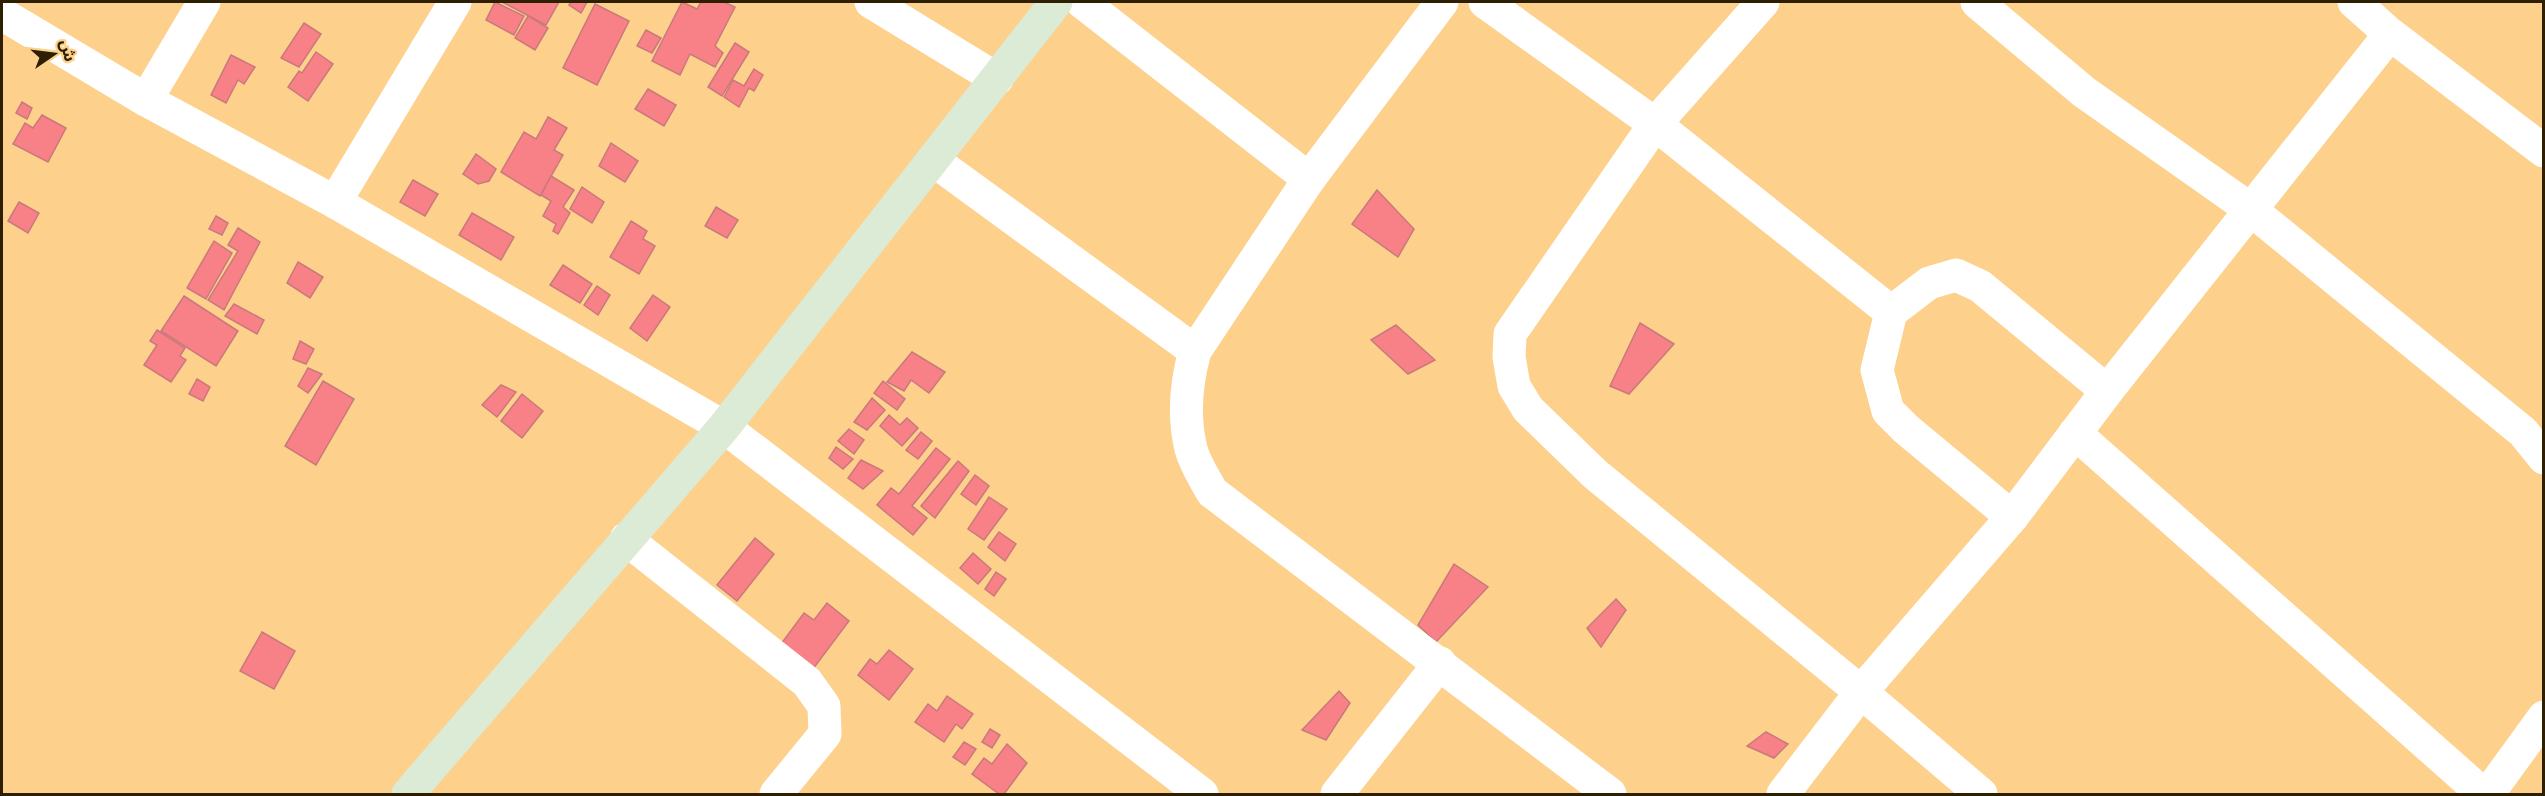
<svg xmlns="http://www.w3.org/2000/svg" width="2545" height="796" viewBox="0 0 2545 796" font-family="Karla,'Noto Sans Arabic',sans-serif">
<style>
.building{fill:#f78187;stroke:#c9797b;stroke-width:1.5}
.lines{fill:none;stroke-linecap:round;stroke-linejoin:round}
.street{stroke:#fff;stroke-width:33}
.secondary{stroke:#dbebd6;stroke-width:33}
</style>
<rect width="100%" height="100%" fill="#fdd18c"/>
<!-- building -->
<g class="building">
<path d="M495,2L524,16L514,35L486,20Z"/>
<path d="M502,2H559L546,25Z"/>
<path d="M571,2H587L581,13L569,5Z"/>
<path d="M682,2L697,9L701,2H724L735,7L715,46L723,53L715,67L690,54L680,75L652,61Z"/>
<path d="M595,4L629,21L597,85L563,68Z"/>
<path d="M528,16L548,28L535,50L515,38Z"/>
<path d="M304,23L321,34L299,67L281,58Z"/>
<path d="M646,30L661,38L652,53L637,46Z"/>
<path d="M735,43L749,52L722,96L708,87Z"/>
<path d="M316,52L333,64L308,101L288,87L299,71L302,73Z"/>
<path d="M231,55L255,67L244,84L238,80L226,103L211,95Z"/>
<path d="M754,69L763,75L754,91L749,88L739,107L724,97L733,80L744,86Z"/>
<path d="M648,89L676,105L664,126L635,109Z"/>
<path d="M22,102L32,108L27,119L16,113Z"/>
<path d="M42,115L66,128L48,162L13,144L25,123L33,128Z"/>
<path d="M548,117L567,128L554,150L563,155L540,196L501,172L524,132L536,139Z"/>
<path d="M611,143L638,161L625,182L599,166Z"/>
<path d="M476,154L496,169L489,181L478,184L463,174Z"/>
<path d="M551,176L574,190L563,207L570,213L558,234L553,231L556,224L543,216L551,201L541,195Z"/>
<path d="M413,180L438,194L425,216L400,202Z"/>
<path d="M582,187L604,202L592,223L570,209Z"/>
<path d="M1377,190L1414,229L1398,257L1352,224Z"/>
<path d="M19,202L39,213L28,233L8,221Z"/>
<path d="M716,207L738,220L727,238L705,226Z"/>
<path d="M472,213L514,237L501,260L459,235Z"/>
<path d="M216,216L228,223L222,235L209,229Z"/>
<path d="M631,221L647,231L643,239L655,246L639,274L610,257Z"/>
<path d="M238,228L260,242L224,310L208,300L238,251L228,245Z"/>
<path d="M214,241L232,253L206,299L187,288Z"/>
<path d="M298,262L323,277L310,298L287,283Z"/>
<path d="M563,265L592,284L580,303L550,285Z"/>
<path d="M597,286L610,295L598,315L584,305Z"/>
<path d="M653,295L670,307L647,341L630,328Z"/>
<path d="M184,296L238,331L216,366L161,331Z"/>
<path d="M234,304L264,320L257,334L225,316Z"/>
<path d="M1640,323L1674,344L1629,394L1610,386Z"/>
<path d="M1396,325L1435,360L1408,374L1371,340Z"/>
<path d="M157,330L185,348L180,356L186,360L171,382L144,365L157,345L150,341Z"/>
<path d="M300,341L314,349L306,364L293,359Z"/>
<path d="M912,352L945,372L929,393L911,380L904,391L887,382Z"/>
<path d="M308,368L322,374L308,393L298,386Z"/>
<path d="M197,379L210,387L203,401L189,394Z"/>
<path d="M323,381L354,399L316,465L285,446Z"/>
<path d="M883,381L905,399L897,410L874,393Z"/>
<path d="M501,385L516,392L497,417L482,405Z"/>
<path d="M522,394L543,411L522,438L501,421Z"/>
<path d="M872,398L885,410L867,430L854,422Z"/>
<path d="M889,415L900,425L907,418L918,428L902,446L880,426Z"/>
<path d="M849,429L864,440L854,454L838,441Z"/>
<path d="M921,432L932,441L918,459L906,450Z"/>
<path d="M836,447L853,459L843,469L829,458Z"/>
<path d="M936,448L950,459L912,506L927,518L913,535L877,505L891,488L899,494Z"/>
<path d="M861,460L883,471L863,489L848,478Z"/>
<path d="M958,461L969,471L935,518L921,506Z"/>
<path d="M975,475L989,486L976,505L961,494Z"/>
<path d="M989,497L1007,509L984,540L968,529Z"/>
<path d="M999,532L1016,544L1005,561L988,547Z"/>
<path d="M755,538L774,554L737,601L717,585Z"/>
<path d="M973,553L991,569L978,584L960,568Z"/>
<path d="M1454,564L1488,587L1436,642L1418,625Z"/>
<path d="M996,572L1006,579L994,596L985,589Z"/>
<path d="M1616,599L1626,610L1601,647L1587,628Z"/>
<path d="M827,603L849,621L807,677L775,652L804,613L814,620Z"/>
<path d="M262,632L295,651L274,689L240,671Z"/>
<path d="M889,650L913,669L889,700L858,675L870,659L877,664Z"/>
<path d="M1339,691L1350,703L1326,740L1302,730Z"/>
<path d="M947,696L973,714L962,729L956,724L944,742L915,722L928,704L937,711Z"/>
<path d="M990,729L1000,735L992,748L982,742Z"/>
<path d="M1766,732L1788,744L1774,758L1747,746Z"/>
<path d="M964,742L976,749L965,765L953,757Z"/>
<path d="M1007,744L1027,763L1004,794H999L972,774L984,758L992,764Z"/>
</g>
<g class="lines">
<!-- street -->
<g class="street">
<path d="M871,2L997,79"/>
<path d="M1082,2L1309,179"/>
<path d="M1442,2L1309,179L1195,351C1186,383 1183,416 1191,449C1195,464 1205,479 1212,492L1610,794"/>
<path d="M1485,2L1655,124L1891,312"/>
<path d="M1763,2L1655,124L1510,334L1509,357L1514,386L1528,409L1595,474L1861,692L1981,794"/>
<path d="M1977,2L2084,92L2250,209L2523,432L2544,458"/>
<path d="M2354,2L2390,34L2544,151"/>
<path d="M2,14L146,100L335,202L724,427L1202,794"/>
<path d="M146,100L204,2"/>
<path d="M933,160L1195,351"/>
<path d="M335,202L455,2"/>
<path d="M2075,433L2483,794"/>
<path d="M2012,517L1906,429L1888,411L1877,370L1891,312L1929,283L1956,275L1980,286L2107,391"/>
<path d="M626,539L807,682L824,706L825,734L776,794"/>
<path d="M1337,794L1440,663"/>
<path d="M1783,794L1861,692L2012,517L2107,391L2390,34"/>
<path d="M2488,794L2544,717"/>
</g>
<!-- secondary -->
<path class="secondary" d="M408,794L724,427L1056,2"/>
</g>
<!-- border -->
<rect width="2545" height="796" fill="none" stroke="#2f1f02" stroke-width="6"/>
<!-- north arrow -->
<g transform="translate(54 54) rotate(76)" stroke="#fdd18c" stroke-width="4.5" paint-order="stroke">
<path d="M0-4.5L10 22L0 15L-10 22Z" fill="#2f1f02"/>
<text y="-9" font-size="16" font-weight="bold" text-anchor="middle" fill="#2f1f02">ش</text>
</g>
</svg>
